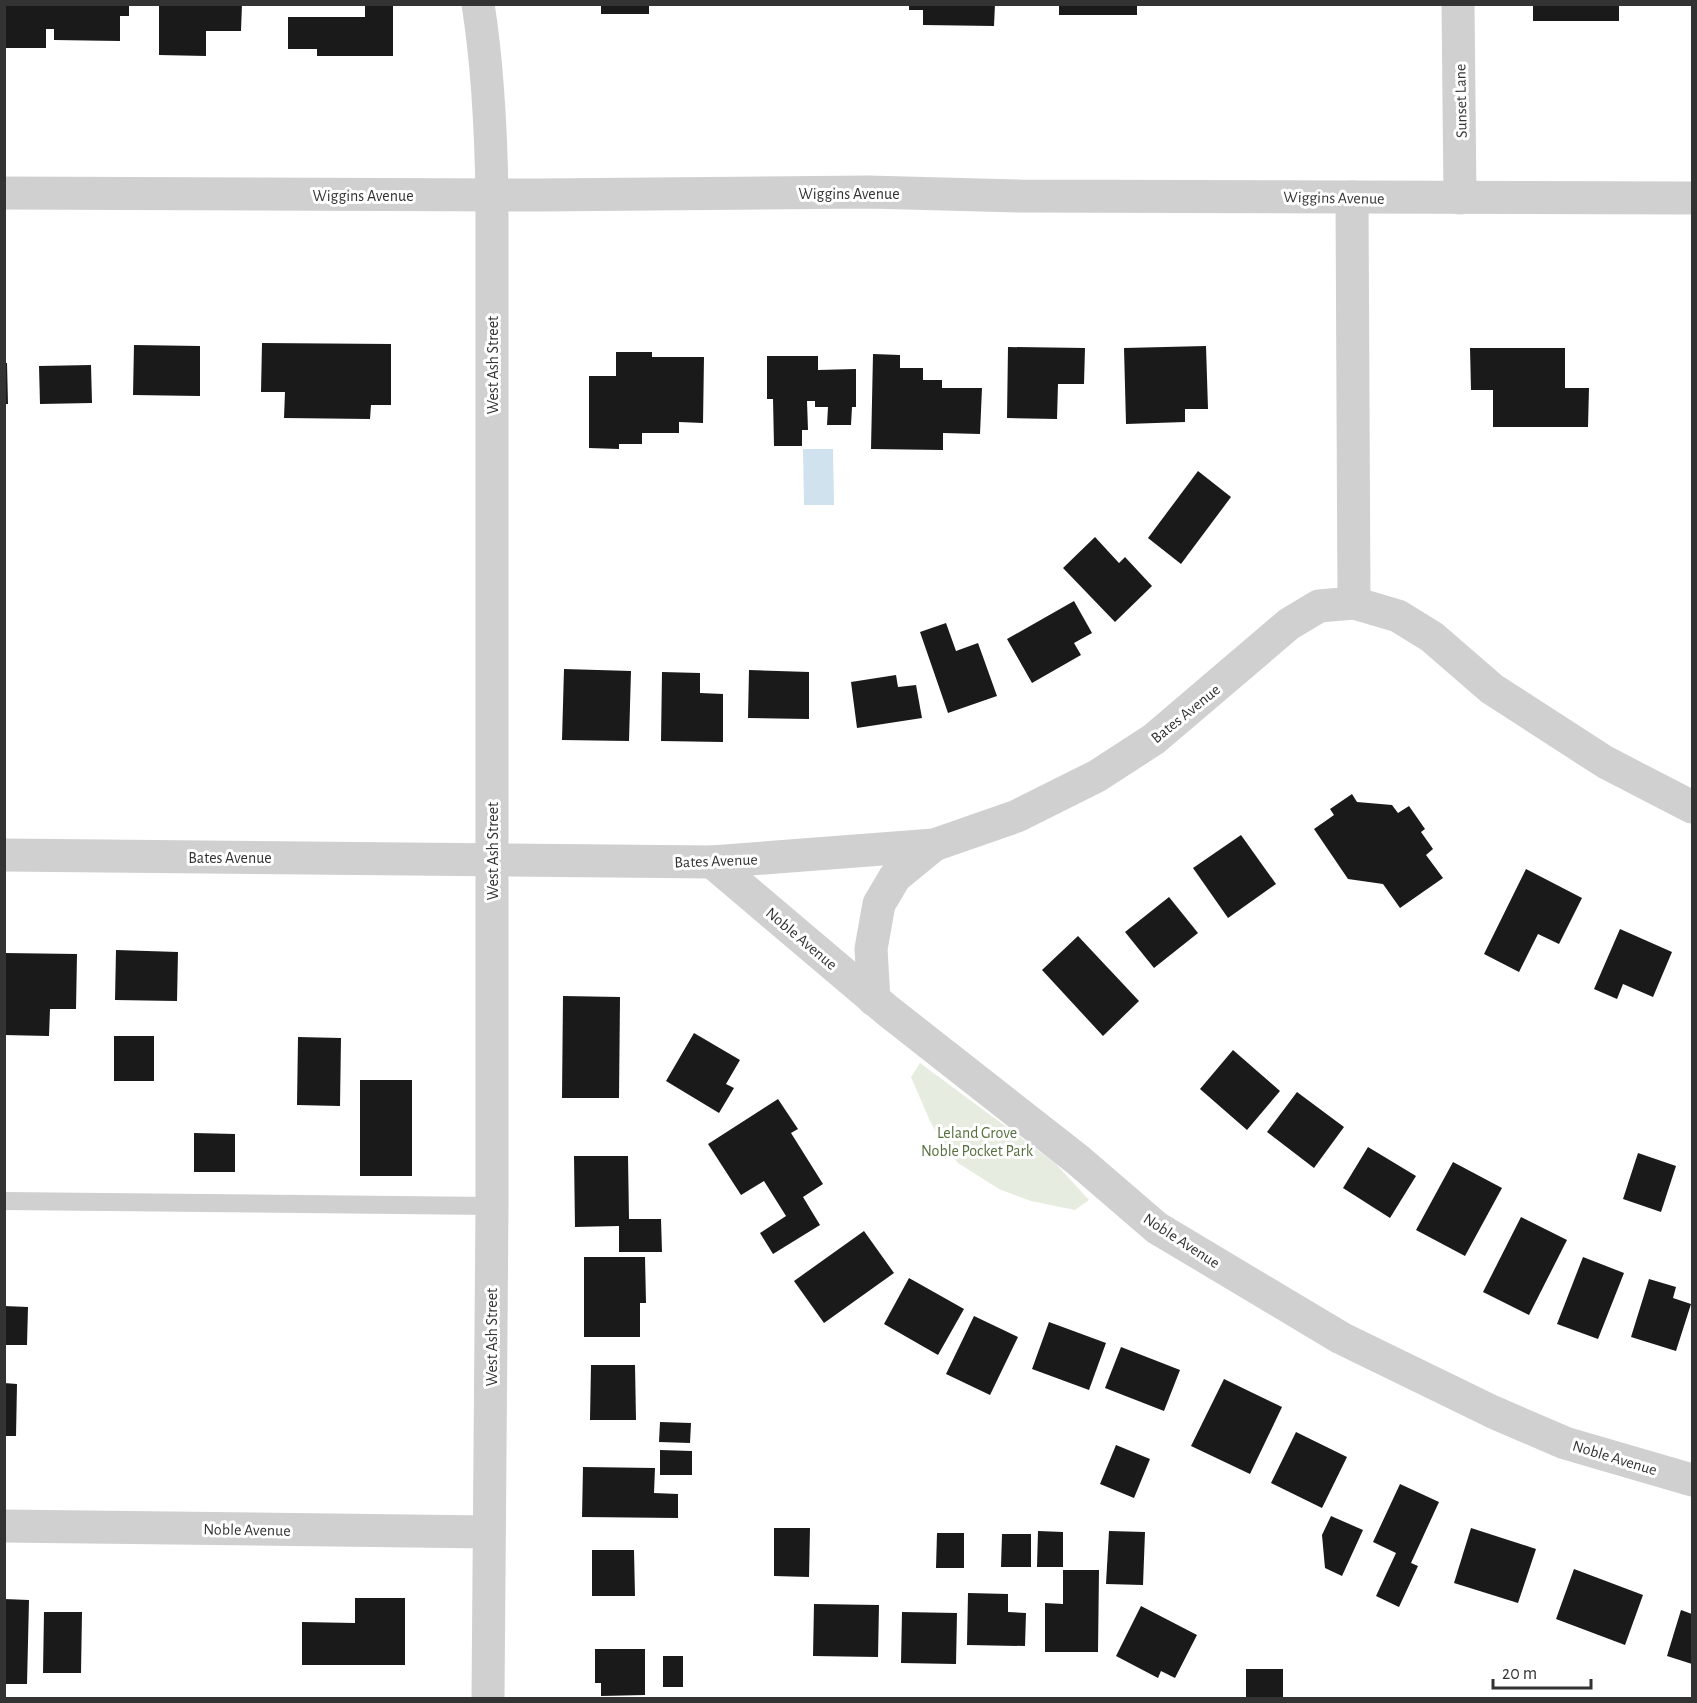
<svg xmlns="http://www.w3.org/2000/svg" width="1697" height="1703" viewBox="0 0 1697 1703" font-family="'Alegreya Sans',sans-serif">
<style>
.green{fill:#e6ecdf}
.water{fill:#cfe2ee}
.building{fill:#1a1a1a}
.lines{fill:none;stroke-linecap:round;stroke-linejoin:round}
.service{stroke:#d0d0d0;stroke-width:18}
.minor{stroke:#d0d0d0;stroke-width:33}
.tertiary{stroke:#d0d0d0;stroke-width:33}
.labels{text-anchor:middle;stroke-width:6;stroke-linejoin:round;paint-order:stroke}
.street-label{font-size:16px;fill:#333;stroke:#fff}
.park-label{font-size:16px;fill:#56703f;stroke:#fff}
</style>
<rect width="100%" height="100%" fill="#fff"/>
<!-- green -->
<path class="green" d="M920,1063L1055,1163L1089,1200L1075,1210L1031,1201L999,1189L958,1163L943,1144L930,1121L911,1077Z"/>
<!-- water -->
<path class="water" d="M803,449H833L834,505H804Z"/>
<!-- building -->
<g class="building">
<path d="M6,4H129V16H120V41L54,40V29H46V48H6Z"/>
<path d="M159,4H242L241,31H206V56L159,55Z"/>
<path d="M365,4H393V56H317V49H288V17H365Z"/>
<rect x="601" y="4" width="48" height="10"/>
<path d="M909,4H995L994,26L923,25V10H909Z"/>
<rect x="1059" y="4" width="78" height="11"/>
<rect x="1533" y="4" width="86" height="17"/>
<path d="M262,343L391,344V405H371L370,419L284,418L285,392H261Z"/>
<path d="M134,345L200,346V396L133,395Z"/>
<path d="M1206,346L1208,409H1185V422L1126,424L1124,348Z"/>
<path d="M1008,347L1085,348L1084,384H1058L1057,419L1007,418Z"/>
<path d="M1470,348H1565V388H1589L1588,427H1493V390H1471Z"/>
<path d="M616,352H652V357H704L703,423L679,422V433H642V444H619V449L589,448V376H616Z"/>
<path d="M873,354L900,355V368H923V380H942V388H982L980,434L943,433V450L871,449Z"/>
<path d="M767,356H818V370L856,369V407H852L851,425H827L828,407H815V401H807L808,430H802V446H774L773,399H767Z"/>
<path d="M4,363H7L8,404H4Z"/>
<path d="M91,365L92,403L40,404L39,366Z"/>
<path d="M1198,471L1231,497L1181,564L1148,538Z"/>
<path d="M1095,537L1119,563L1125,557L1152,586L1115,622L1063,568Z"/>
<path d="M1074,601L1092,633L1074,643L1081,655L1032,683L1007,639Z"/>
<path d="M946,623L956,651L978,643L997,696L948,713L920,632Z"/>
<path d="M564,669L631,671L629,741L562,740Z"/>
<path d="M749,670L809,672V719L748,718Z"/>
<path d="M662,672L700,673V693L723,694V742L661,741Z"/>
<path d="M896,675L898,687L916,685L922,718L857,728L851,682Z"/>
<path d="M1352,794L1357,802L1392,805L1398,813L1409,806L1425,829L1421,832L1433,849L1426,855L1443,878L1400,908L1383,884L1348,879L1314,829L1334,815L1330,809Z"/>
<path d="M1241,835L1276,884L1228,918L1193,868Z"/>
<path d="M1526,869L1582,898L1559,944L1538,934L1519,972L1484,954Z"/>
<path d="M1169,897L1198,933L1154,968L1125,932Z"/>
<path d="M1620,929L1672,952L1653,997L1623,984L1617,999L1594,989Z"/>
<path d="M1078,936L1139,1001L1103,1036L1042,970Z"/>
<path d="M116,950L178,952L177,1001L115,1000Z"/>
<path d="M4,953L77,954L76,1009H50L49,1036L4,1035Z"/>
<path d="M563,996L620,997L619,1098H562Z"/>
<path d="M694,1033L740,1060L726,1084L734,1088L719,1113L666,1081Z"/>
<rect x="114" y="1036" width="40" height="45"/>
<path d="M298,1037L341,1038L340,1106L297,1105Z"/>
<path d="M1233,1050L1280,1091L1247,1130L1200,1089Z"/>
<rect x="360" y="1080" width="52" height="96"/>
<path d="M1297,1092L1344,1127L1314,1168L1267,1132Z"/>
<path d="M778,1099L798,1129L791,1133L823,1184L803,1197L820,1225L773,1254L760,1233L786,1216L764,1181L741,1195L708,1144Z"/>
<path d="M194,1133L235,1134V1172H194Z"/>
<path d="M1368,1147L1416,1176L1390,1218L1343,1188Z"/>
<path d="M1638,1153L1676,1166L1661,1212L1623,1199Z"/>
<path d="M574,1156H628L629,1219H661L662,1252H619V1226L575,1227Z"/>
<path d="M1453,1162L1502,1188L1465,1256L1416,1230Z"/>
<path d="M1521,1217L1567,1240L1529,1315L1483,1292Z"/>
<path d="M864,1231L894,1273L824,1323L794,1281Z"/>
<path d="M584,1257H645L646,1303H640V1337H584Z"/>
<path d="M1583,1257L1624,1273L1598,1339L1557,1324Z"/>
<path d="M909,1278L964,1309L938,1355L884,1324Z"/>
<path d="M1649,1279L1676,1287L1673,1298L1691,1304L1676,1351L1631,1337Z"/>
<path d="M4,1306L28,1307L27,1345H4Z"/>
<path d="M974,1316L1018,1337L990,1395L946,1374Z"/>
<path d="M1049,1322L1106,1343L1089,1390L1032,1369Z"/>
<path d="M1121,1347L1180,1370L1164,1411L1105,1388Z"/>
<path d="M591,1365H635L636,1420H590Z"/>
<path d="M1224,1379L1282,1407L1250,1474L1191,1446Z"/>
<path d="M4,1383L17,1384L16,1436H4Z"/>
<path d="M660,1422L691,1423L690,1443L659,1442Z"/>
<path d="M1296,1432L1347,1457L1322,1508L1271,1483Z"/>
<path d="M1116,1445L1150,1459L1134,1498L1100,1484Z"/>
<path d="M660,1450L692,1451V1475H660Z"/>
<path d="M583,1467L655,1468L654,1493L678,1494V1518L582,1517Z"/>
<path d="M1400,1484L1439,1502L1411,1563L1418,1566L1399,1607L1376,1596L1396,1553L1373,1542Z"/>
<path d="M1331,1516L1363,1530L1342,1576L1325,1568L1322,1535Z"/>
<path d="M774,1528H810L809,1577L774,1576Z"/>
<path d="M1471,1528L1536,1549L1518,1603L1454,1583Z"/>
<path d="M1038,1531L1063,1532V1567H1037Z"/>
<path d="M1109,1531L1145,1532L1143,1585L1106,1584Z"/>
<path d="M937,1533H964V1568H936Z"/>
<path d="M1002,1534H1031V1567H1001Z"/>
<path d="M592,1550H634L635,1596H592Z"/>
<path d="M1574,1569L1643,1595L1625,1645L1556,1619Z"/>
<path d="M1063,1570H1099L1098,1652H1045V1603L1063,1604Z"/>
<path d="M968,1593L1008,1594V1612L1026,1613L1025,1646L967,1645Z"/>
<path d="M355,1598H405V1665H302V1622L355,1623Z"/>
<path d="M4,1599L29,1600L27,1684H4Z"/>
<path d="M814,1604L879,1605L878,1657L813,1656Z"/>
<path d="M1141,1606L1197,1635L1175,1678L1161,1671L1158,1678L1116,1656Z"/>
<path d="M1681,1610L1692,1614V1664L1667,1656Z"/>
<path d="M44,1612H82L81,1673H43Z"/>
<path d="M902,1612L957,1613L956,1664L901,1663Z"/>
<path d="M595,1649H645V1695L601,1696V1683H595Z"/>
<rect x="663" y="1656" width="20" height="31"/>
<rect x="1246" y="1669" width="37" height="29"/>
</g>
<g class="lines">
<!-- service -->
<path class="service" d="M4,1201L492,1206"/>
<!-- minor -->
<g class="minor">
<path d="M1458,4L1460,198"/>
<path d="M4,193L541,195L868,192L1019,196L1692,198"/>
<path d="M1352,197L1354,603"/>
<path d="M4,855L712,862L934,845L1017,816L1097,776L1154,739L1289,624L1319,606L1354,603L1398,616L1432,637L1492,689L1605,762L1692,807"/>
<path d="M712,862L888,1011L1078,1160L1157,1228L1341,1338L1493,1412L1565,1443L1692,1480"/>
<path d="M874,1000L871,949L879,904L895,877L934,845"/>
<path d="M4,1526L489,1532"/>
</g>
<!-- tertiary -->
<path class="tertiary" d="M478,4C488,67 491,131 492,195V1206L488,1698"/>
</g>
<g class="labels">
<!-- street labels -->
<g class="street-label">
<text transform="translate(1460 101) rotate(-91)" y="6">Sunset Lane</text>
<text x="849" y="199">Wiggins Avenue</text>
<text x="363" y="201">Wiggins Avenue</text>
<text transform="translate(1334 197) rotate(1)" y="6">Wiggins Avenue</text>
<text transform="translate(492 365) rotate(-90)" y="6">West Ash Street</text>
<text transform="translate(1185 713) rotate(-39)" y="6">Bates Avenue</text>
<text transform="translate(492 851) rotate(-90)" y="6">West Ash Street</text>
<text x="230" y="863">Bates Avenue</text>
<text transform="translate(716 860) rotate(-2)" y="6">Bates Avenue</text>
<text transform="translate(802 938) rotate(40)" y="6">Noble Avenue</text>
<text transform="translate(1182 1240) rotate(33)" y="6">Noble Avenue</text>
<text transform="translate(491 1337) rotate(-90)" y="6">West Ash Street</text>
<text transform="translate(1615 1457) rotate(17)" y="6">Noble Avenue</text>
<text transform="translate(247 1529) rotate(1)" y="6">Noble Avenue</text>
</g>
<!-- park labels -->
<g class="park-label">
<text x="977" y="1138">Leland Grove<tspan x="977" dy="18">Noble Pocket Park</tspan></text>
</g>
</g>
<!-- border -->
<rect width="1697" height="1703" fill="none" stroke="#333333" stroke-width="12"/>
<!-- scale -->
<path d="M1493 1679v9h98v-9" fill="none" stroke="#333333" stroke-width="3"/>
<text x="1502" y="1679" font-size="18" fill="#333333" stroke="#ffffff" stroke-width="4.5" paint-order="stroke">20 m</text>
</svg>
